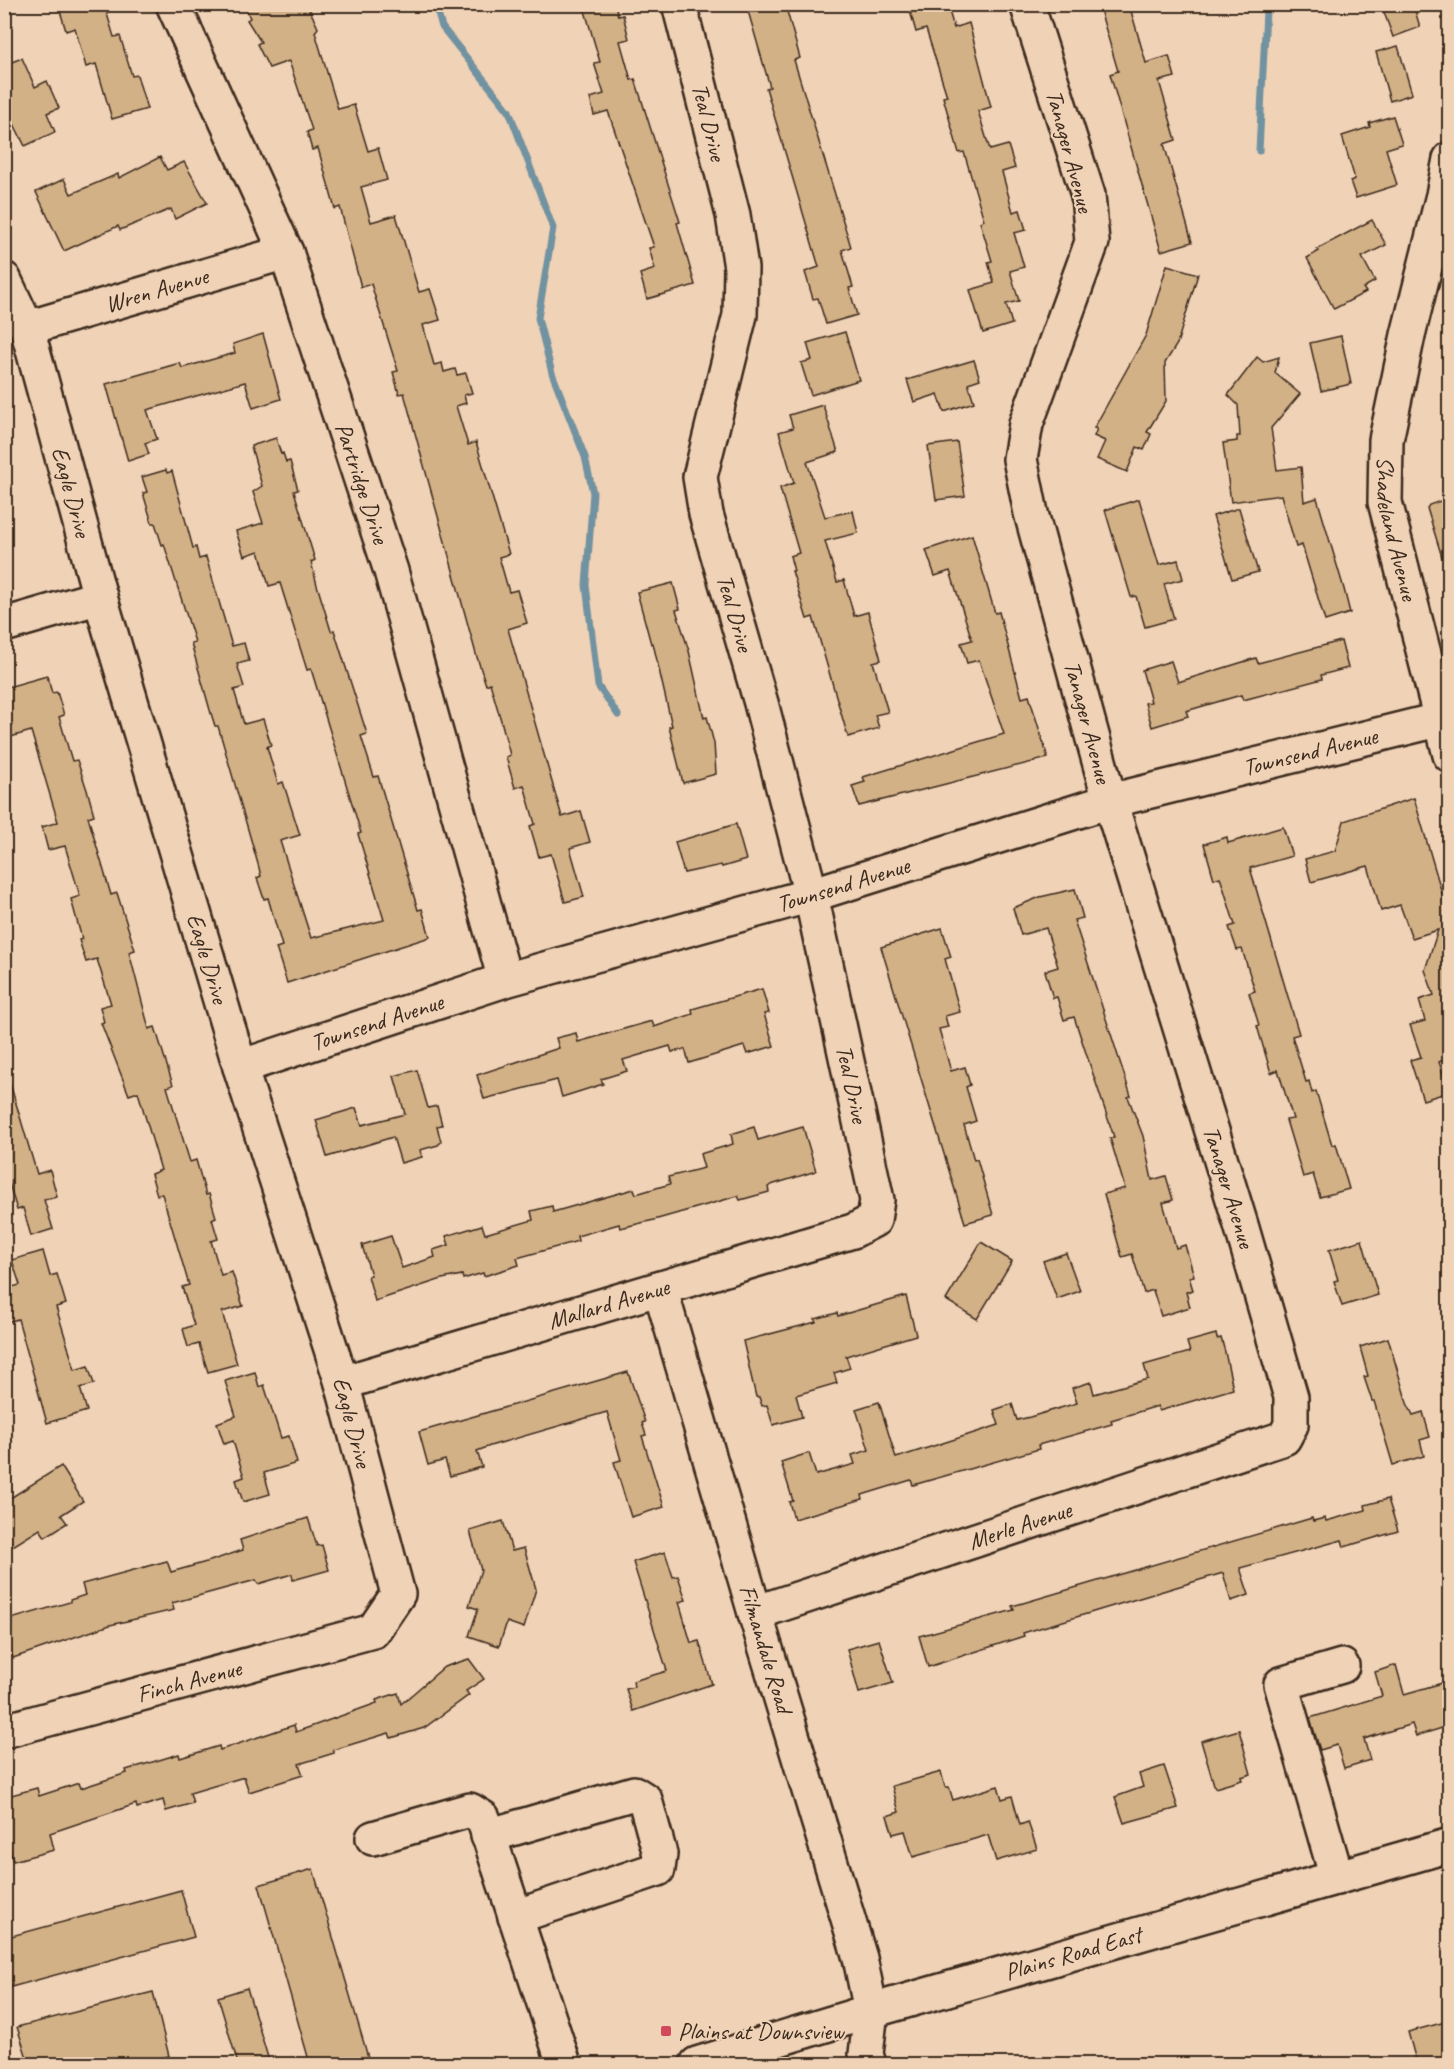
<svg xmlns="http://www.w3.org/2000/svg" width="1454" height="2069" viewBox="0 0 1454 2069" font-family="Caveat,sans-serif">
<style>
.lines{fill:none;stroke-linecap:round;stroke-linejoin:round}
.stream{stroke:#7192a0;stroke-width:7}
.building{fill:#d3b187;stroke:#3b2a1e;stroke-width:1.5}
.minor-casing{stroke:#3b2a1e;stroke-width:38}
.major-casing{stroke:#3b2a1e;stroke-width:38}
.path{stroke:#3b2a1e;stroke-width:4;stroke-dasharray:4.5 4.5;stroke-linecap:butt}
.minor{stroke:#f0d2b6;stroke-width:33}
.major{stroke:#f0d2b6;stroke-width:33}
.poi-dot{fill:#d1495b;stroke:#f0d2b6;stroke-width:2}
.labels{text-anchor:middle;stroke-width:4.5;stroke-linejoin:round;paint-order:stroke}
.street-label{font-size:24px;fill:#3b2a1e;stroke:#f0d2b6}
.poi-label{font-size:24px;fill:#3b2a1e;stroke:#f0d2b6;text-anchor:start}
</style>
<rect width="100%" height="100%" fill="#f0d2b6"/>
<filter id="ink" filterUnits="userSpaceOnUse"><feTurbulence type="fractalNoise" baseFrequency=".0167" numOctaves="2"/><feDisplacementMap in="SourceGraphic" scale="12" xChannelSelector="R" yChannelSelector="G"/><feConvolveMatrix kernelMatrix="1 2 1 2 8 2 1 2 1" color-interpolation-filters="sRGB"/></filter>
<g filter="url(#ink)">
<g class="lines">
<!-- stream -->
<g class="stream">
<path d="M435,4L442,27L509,111L553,228L538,318L552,373L585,457L593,493L586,585L598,686L618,715"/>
<path d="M1259,151L1266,11L1263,4"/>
</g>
</g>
<!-- building -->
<g class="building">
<path d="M58,4H104L114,37L120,36L132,76L137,75L147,109L112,119L96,64L86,67L75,28L66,31Z"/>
<path d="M244,4H307L318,28L315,32L338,109L354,105L368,151L378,148L387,180L361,187L371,222L396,215L419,292L430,289L440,320L423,325L434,365L442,363L444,372L455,369L457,375L466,373L472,393L464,395L466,403L456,406L468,445L476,442L509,554L499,557L509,592L517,590L527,623L508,629L562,817L581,811L590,842L570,848L584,897L565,902L551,854L539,857L530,826L535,824L524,785L515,788L506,757L510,755L502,724L490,683L486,685L476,654L404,393L399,394L393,372L398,371L371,284L361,287L340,207L335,209L318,148L312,150L307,132L312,130L289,61L269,68L257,44L261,42L247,20L250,18Z"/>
<path d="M583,4H615L618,16L623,15L629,39L620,41L631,80L635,79L680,222L677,223L695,285L647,299L640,274L655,269L649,248L654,247L608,111L594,115L590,98L604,94L594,63L600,62Z"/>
<path d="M746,4H785L800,58L794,60L851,247L842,250L853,287L849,288L857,315L826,324L818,298L813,299L805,272L819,267L766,88L770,87Z"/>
<path d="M908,4H947L954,28L969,23L991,107L978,111L990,150L1008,145L1015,168L1002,172L1013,212L1020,210L1026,230L1014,233L1024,267L1010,271L1019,301L1006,304L1012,324L983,333L970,290L994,283L988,262L992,261L980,222L984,220L964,152L959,153L943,97L947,96L926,29L916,32Z"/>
<path d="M1119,4H1129L1146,63L1169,56L1175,77L1159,81L1176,140L1164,144L1192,242L1161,251L1110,74L1118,71L1100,10Z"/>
<path d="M1381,4H1413L1420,27L1393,37Z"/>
<path d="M1398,46L1412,94L1390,101L1376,52Z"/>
<path d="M22,58L35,87L47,81L59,108L47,113L55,132L25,146L4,104V65Z"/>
<path d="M1393,116L1402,144L1386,149L1397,185L1356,198L1350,181L1355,179L1342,136L1370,127L1369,123Z"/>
<path d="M160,157L167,170L184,162L207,203L175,219L171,209L120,230L118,226L64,251L36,192L64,179L71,194L118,174L119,178Z"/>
<path d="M1372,220L1386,245L1362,257L1375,281L1363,288L1366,292L1334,309L1307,258L1319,251L1317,249Z"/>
<path d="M1167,265L1198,274L1177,344L1165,363L1166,401L1147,432L1151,434L1144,450L1137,447L1127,472L1097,459L1105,441L1094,436L1097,429L1094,428L1146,335Z"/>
<path d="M845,332L859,380L811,395L801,363L812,360L807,343Z"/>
<path d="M263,334L281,399L253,408L245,382L147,410L157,439L145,443L149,454L128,461L106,384L180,363L182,368L235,353L233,344Z"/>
<path d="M1341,336L1351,384L1321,391L1310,343Z"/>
<path d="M1257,357L1263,362L1279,357L1275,373L1300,394L1271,428L1277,470L1301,467L1304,502L1317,498L1344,589L1350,613L1325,621L1302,545L1296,547L1281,495L1231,502L1223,443L1237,441V436H1240L1238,405L1228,395Z"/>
<path d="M974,360L980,379L968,383L974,402L944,412L938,394L914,402L907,380Z"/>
<path d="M823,405L838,452L807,462L825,517L853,511L858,533L825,541L837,582L844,580L854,616L868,612L881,660L873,662L888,712L875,715L879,728L848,737L813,617L807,619L792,571H794L790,556L799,553L780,488L794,483L779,432L793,428L789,415Z"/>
<path d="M276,438L281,454L283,453L286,462L290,461L298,490L294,491L315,560L311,562L317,585L331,631L334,630L367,734L361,736L374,777L378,776L418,910L422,909L430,937L287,983L276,948L282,946L268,898L264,899L257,878L261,876L258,864L218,726H215L210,710L191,643L195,642L164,544L162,545L155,523H152L143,493L147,492L142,477L166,470L167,473L172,471L193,548L196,547L199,559L206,557L232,646L244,643L249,661L237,664L244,687L234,690L244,724L263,719L271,745L267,747L278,784L283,782L300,835L280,841L311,938L384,920L358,834L361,833L311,669L307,670L280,583L269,586L259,551L244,556L236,531L263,523L253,492L262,486L251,446Z"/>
<path d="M957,442L965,496L936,500L928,446Z"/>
<path d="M1449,498V567H1445L1427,508L1429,505Z"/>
<path d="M1139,499L1159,565L1178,560L1183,579L1164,584L1174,619L1145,627L1136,596L1131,597L1105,510Z"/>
<path d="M1239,508L1258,572L1232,579L1213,516Z"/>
<path d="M972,535L995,613L999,612L1022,698L1029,696L1048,758L859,806L852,786L865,782L863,777L1004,734L979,660L967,663L961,643L972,640L950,571L935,576L926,550Z"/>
<path d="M673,583L680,609L676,610L689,651L704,718L707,717L714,743L716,774L683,783L669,727L672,726L653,643L651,644L637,592Z"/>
<path d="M1341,641L1348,668L1321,675L1322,679L1243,700L1241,695L1186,711L1188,716L1152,727L1145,703L1151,702L1142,670L1171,661L1178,682L1256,658L1258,663Z"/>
<path d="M47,676L52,693L57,692L64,715L59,717L72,761L77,760L88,793L94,815L88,817L111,895L117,893L135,950L129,952L149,1029L155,1027L173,1085L167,1087L190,1162L196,1160L206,1195L209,1194L216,1217L212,1219L218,1239L211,1241L221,1275L232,1272L243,1306L222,1312L237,1364L208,1372L199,1344L188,1347L183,1329L194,1325L182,1287L189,1285L162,1194L157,1195L151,1174L161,1170L138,1092L129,1095L101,1023L104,1022L100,1007L111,1004L97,959L86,962L79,940L82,939L71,899L80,896L65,846L48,850L42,827L58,822L31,731L4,739V688Z"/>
<path d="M1414,798L1446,907H1449V1058L1439,1062L1449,1092L1423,1100L1410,1060L1421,1057L1410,1025L1425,1021L1419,1000L1434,995L1425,970L1438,930L1412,938L1400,905L1381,911L1368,866L1311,882L1305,859L1335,851L1344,821Z"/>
<path d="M736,824L746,860L722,867L721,865L684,873L675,842Z"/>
<path d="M1283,827L1292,856L1250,868L1299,1034L1292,1036L1306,1082L1309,1081L1312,1093L1316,1091L1332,1145L1336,1144L1349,1189L1320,1197L1313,1174L1303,1177L1286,1120L1293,1119L1278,1070L1271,1073L1257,1026L1259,1025L1249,993L1255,991L1242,949L1237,950L1229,927L1235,925L1220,877L1214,879L1204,844L1227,837L1228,843Z"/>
<path d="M1075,889L1083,918L1074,920L1131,1096L1128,1097L1143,1136L1152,1180L1166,1176L1173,1200L1163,1203L1176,1248L1185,1245L1194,1276L1189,1277L1193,1290L1186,1292L1190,1307L1161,1316L1153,1290L1144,1293L1132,1254L1122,1257L1104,1194L1125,1188L1110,1138L1114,1137L1074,1017L1064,1020L1057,997L1053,998L1045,971L1058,967L1046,928L1021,935L1013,908L1040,897Z"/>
<path d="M942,928L951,957L945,959L960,1012L945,1016L948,1027L939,1029L951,1071L965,1067L970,1085L966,1087L976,1121L964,1125L974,1160L977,1159L993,1215L965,1223L881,947Z"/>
<path d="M762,989L769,1013L764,1014L774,1046L747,1054L744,1046L689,1063L685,1049L672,1052L670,1046L623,1060L627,1071L601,1079L603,1084L562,1097L557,1080L484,1099L477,1075L559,1048L556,1038L576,1033L578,1042L652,1021L654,1027L693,1014L692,1009Z"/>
<path d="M417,1070L428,1108L437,1106L442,1125L437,1126L441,1142L438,1145L420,1150L422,1157L401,1163L393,1137L327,1157L316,1120L356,1108L362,1125L405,1114L394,1076Z"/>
<path d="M9,1080L37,1174L50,1170L57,1197L44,1200L53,1229L31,1236L23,1208L17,1210L4,1167V1081Z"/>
<path d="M754,1127L758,1140L803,1127L816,1171L771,1185L768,1187L769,1192L740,1200L738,1196L654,1220L620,1228L619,1224L577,1236L578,1241L517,1258L519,1265L484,1276L483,1273L463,1279L462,1275L442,1279L375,1301L368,1276L371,1275L362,1245L391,1236L402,1268L435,1257L433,1250L449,1245L446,1236L482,1225L485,1234L533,1220L531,1211L552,1206L553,1212L634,1189L636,1194L670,1184L668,1177L704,1168L700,1154L733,1144L731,1134Z"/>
<path d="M1362,1240L1378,1295L1342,1306L1334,1281L1338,1280L1329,1250Z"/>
<path d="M981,1242L1012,1261L977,1319L946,1300Z"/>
<path d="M43,1251L50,1276L57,1274L66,1304L56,1307L75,1370L88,1366L94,1384L80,1388L87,1411L47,1423L18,1319L4,1323V1289L20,1285L12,1260Z"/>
<path d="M1066,1253L1080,1291L1057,1299L1043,1261Z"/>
<path d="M906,1296L916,1335L846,1356L850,1368L834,1373L837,1383L796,1395L802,1417L773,1425L767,1405L762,1406L759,1397H756L743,1341L816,1322L815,1319L837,1313L838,1316Z"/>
<path d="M1216,1334L1217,1339L1221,1338L1225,1352L1233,1389L1159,1411L1158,1406L1111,1420L1112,1424L1038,1445L1039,1449L913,1485L911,1480L862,1495L863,1499L794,1519L789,1502L793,1501L781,1462L809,1453L816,1475L855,1464L852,1455L869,1450L856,1409L879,1402L896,1458L999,1425L994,1410L1012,1404L1017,1420L1030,1417L1077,1403L1072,1388L1091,1382L1094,1394L1148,1379L1144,1365L1190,1352L1187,1342Z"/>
<path d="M1388,1338L1407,1403L1413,1415L1423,1412L1430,1437L1420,1440L1424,1456L1393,1465L1374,1401H1372L1364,1377L1368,1376L1360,1347Z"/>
<path d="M255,1372L259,1387L264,1385L281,1438L289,1436L297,1463L264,1473L270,1494L243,1502L236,1480L244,1477L233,1441L224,1444L217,1423L236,1416L225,1381Z"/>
<path d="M628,1372L645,1422L642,1423L646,1435L642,1436L664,1507L631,1517L614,1462L621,1460L607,1412L490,1446L477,1451L482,1467L450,1476L445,1460L428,1465L419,1432Z"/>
<path d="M61,1466L83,1501L61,1515L67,1523L45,1537L40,1529L13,1546L4,1532V1502Z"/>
<path d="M1388,1499L1398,1531L1344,1547L1342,1540L1240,1568L1249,1595L1231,1601L1223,1573L1023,1633L1024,1636L928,1667L919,1636L1014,1610L1012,1606L1023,1603L1312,1518L1313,1521L1325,1518L1326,1521L1366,1510L1365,1505Z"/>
<path d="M308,1518L317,1546L322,1545L329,1570L293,1580L292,1574L258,1584L256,1580L172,1603L174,1610L110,1625L13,1658L4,1631V1621L70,1602V1600L85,1595L82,1584L167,1561L171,1572L210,1561L243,1550L240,1540Z"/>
<path d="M503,1521L512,1551L524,1548L536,1589L524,1628L507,1622L499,1646L469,1636L478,1609L469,1606L481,1570L470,1531Z"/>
<path d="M665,1552L673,1577L678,1576L686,1600L679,1602L691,1643L699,1641L712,1684L633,1711L626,1689L634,1687L633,1681L667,1671L633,1562Z"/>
<path d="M879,1640L893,1683L859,1693L847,1649Z"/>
<path d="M469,1659L484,1679L466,1691L469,1695L424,1728L391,1738L389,1733L333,1750L334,1753L299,1764L303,1775L249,1792L244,1777L190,1793L193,1803L166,1811L163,1800L137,1808L136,1804L50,1833L54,1850L13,1861L4,1829V1797L37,1788L39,1796L79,1783L81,1788L127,1773L126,1770L179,1754L180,1758L219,1746L220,1750L294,1725L296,1732L377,1703L376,1700L398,1693L401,1704L444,1667Z"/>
<path d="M1396,1665L1404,1694L1449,1681V1726L1416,1736L1412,1724L1364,1739L1370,1760L1344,1768L1337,1745L1320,1750L1310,1718L1382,1696L1375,1672Z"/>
<path d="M1239,1730L1251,1774L1241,1777L1242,1780L1215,1788L1201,1741Z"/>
<path d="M1164,1766L1178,1808L1124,1823L1115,1797L1143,1787L1139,1774Z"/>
<path d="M941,1772L945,1787H949L953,1800L998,1786L1002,1799L1012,1796L1020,1825L1028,1822L1037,1849L996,1861L988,1835L913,1857L905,1831L893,1834L887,1816L899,1812L892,1786Z"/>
<path d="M313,1869L370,2064H310L259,1885Z"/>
<path d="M181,1890L194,1937L4,1989V1938Z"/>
<path d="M247,1988L270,2064H238L218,1997Z"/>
<path d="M153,1992L169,2056L137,2064H29L17,2027Z"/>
<path d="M1449,2021V2064H1417L1408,2032Z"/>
</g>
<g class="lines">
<!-- minor casing -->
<g class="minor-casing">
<g id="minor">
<path id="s1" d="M173,4L286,252L391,571L505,980"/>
<path id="s2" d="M1450,159L1443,195L1408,335L1386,440L1385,502L1450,755"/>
<path id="s3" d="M4,279L27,328L100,597L240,1067L342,1383L398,1594L373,1631L4,1731"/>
<path id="s4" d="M27,328L286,252"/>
<path d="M4,625L100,597"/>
<path id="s5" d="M240,1067L505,980L811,895L1110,801L1450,717"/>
<path id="s6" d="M660,1288L755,1613L860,1958L871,2011L866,2054L869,2064"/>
<path id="s7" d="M342,1383L853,1231L874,1220L877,1200L811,895L761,703L706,514L700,477L740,315L741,268L733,215L679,4"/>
<path id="s8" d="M755,1613L1284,1438L1291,1425V1397L1241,1225L1110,801L1031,513L1020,459L1026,424L1092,242L1088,195L1027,4"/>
<path d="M488,1836L634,1793L645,1800L660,1854L658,1869L515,1917"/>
<path d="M373,1838L470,1810L483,1818L564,2064"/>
<path d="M1337,1878L1281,1684L1342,1666"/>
</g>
</g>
<!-- major casing -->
<g class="major-casing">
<g id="major">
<path id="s9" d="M697,2064L871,2011L1450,1845"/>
</g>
</g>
<!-- path -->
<path class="path" d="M4,2049H8L11,2064L18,2062L19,2064"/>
<!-- minor -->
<use href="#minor" class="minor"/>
<!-- major -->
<use href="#major" class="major"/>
</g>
</g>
<!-- markers -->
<rect class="poi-dot" x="660" y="2025" width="12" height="12" rx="3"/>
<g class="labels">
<!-- street labels -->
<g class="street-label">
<text transform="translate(709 122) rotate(76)" y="8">Teal Drive</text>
<text transform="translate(1070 151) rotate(75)" y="8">Tanager Avenue</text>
<text dy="8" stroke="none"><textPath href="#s4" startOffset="135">Wren Avenue</textPath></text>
<text dy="8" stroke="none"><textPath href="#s1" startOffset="516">Partridge Drive</textPath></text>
<text dy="8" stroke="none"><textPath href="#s3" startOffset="224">Eagle Drive</textPath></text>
<text dy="8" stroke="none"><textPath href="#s2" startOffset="378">Shadeland Avenue</textPath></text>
<text transform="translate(735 613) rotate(74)" y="8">Teal Drive</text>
<text transform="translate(1088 722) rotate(75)" y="8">Tanager Avenue</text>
<text dy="8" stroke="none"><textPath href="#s5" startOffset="1116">Townsend Avenue</textPath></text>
<text dy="8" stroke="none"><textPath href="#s5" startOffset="630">Townsend Avenue</textPath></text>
<text dy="8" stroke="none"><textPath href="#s3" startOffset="710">Eagle Drive</textPath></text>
<text dy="8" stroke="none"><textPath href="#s5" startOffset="144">Townsend Avenue</textPath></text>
<text transform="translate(852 1084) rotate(78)" y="8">Teal Drive</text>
<text transform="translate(1229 1187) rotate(73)" y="8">Tanager Avenue</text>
<text dy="8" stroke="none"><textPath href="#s7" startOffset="278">Mallard Avenue</textPath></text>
<text dy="8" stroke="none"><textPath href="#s3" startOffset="1196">Eagle Drive</textPath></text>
<text dy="8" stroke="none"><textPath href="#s8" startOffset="279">Merle Avenue</textPath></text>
<text dy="8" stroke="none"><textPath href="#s6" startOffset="376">Filmandale Road</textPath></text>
<text transform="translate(189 1681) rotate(-15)" y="8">Finch Avenue</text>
<text dy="8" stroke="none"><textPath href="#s9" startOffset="392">Plains Road East</textPath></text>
</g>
<!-- poi labels -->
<g class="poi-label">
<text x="678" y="2039">Plains at Downsview</text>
</g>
</g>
<!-- margin -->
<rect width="1454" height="2069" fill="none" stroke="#f0d2b6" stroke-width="24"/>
<rect x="12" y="12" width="1430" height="2045" fill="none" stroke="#3b2a1e" stroke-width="2" filter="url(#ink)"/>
</svg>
